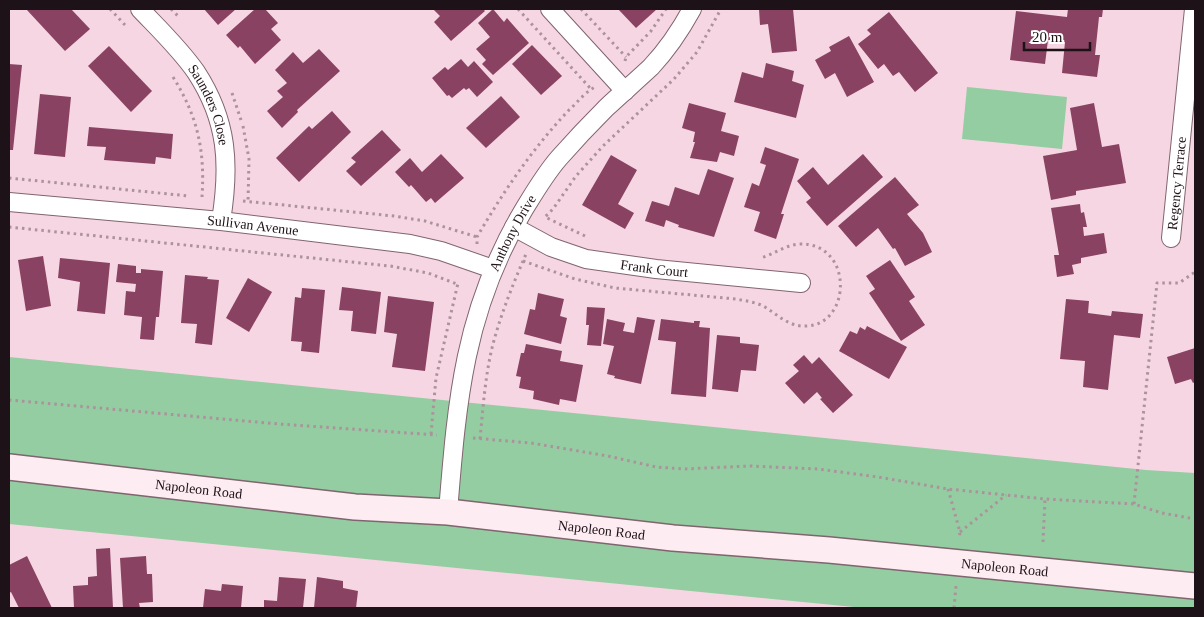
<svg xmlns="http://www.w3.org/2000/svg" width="1204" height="617" viewBox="0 0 1204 617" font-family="'Times New Roman',serif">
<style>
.green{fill:#94cda1}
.building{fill:#8a4262}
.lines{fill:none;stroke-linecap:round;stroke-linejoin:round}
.street-casing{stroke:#80646f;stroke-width:20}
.secondary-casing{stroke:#80646f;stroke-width:28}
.path{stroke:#ab929c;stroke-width:3;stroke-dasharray:2.5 4;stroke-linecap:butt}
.street{stroke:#fff;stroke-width:18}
.secondary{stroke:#feecf3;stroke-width:25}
.labels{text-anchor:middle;stroke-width:5;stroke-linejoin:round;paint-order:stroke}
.street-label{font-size:14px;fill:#1d1217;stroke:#fff}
</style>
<rect width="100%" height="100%" fill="#f6d6e2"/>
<!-- green -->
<g class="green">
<path d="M967,87L1067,97L1062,149L962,139Z"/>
<path d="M9,357L1146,470L1195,473V608H864L9,524Z"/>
</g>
<!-- building -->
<g class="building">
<path d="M26,9H71L90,29L65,51Z"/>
<path d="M204,9H236L218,25Z"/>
<path d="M255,9H265L278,23L271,29L281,40L255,64L240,46L238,48L226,35Z"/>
<path d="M433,9H483L485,11L451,41L434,22L440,16Z"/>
<path d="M493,9L504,22L507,18L529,43L493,75L482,64L486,60L476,49L490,37L478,23Z"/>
<path d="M618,9H657L636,28Z"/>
<path d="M759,9H793L797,51L772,53L768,24L760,25Z"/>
<path d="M1068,9H1103L1102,17H1099L1095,55H1100L1097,77L1062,73L1065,42L1048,40L1045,64L1010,60L1016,11L1067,17Z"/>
<path d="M889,12L938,73L915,92L899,72L893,76L884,64L878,69L858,44L871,34L867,30Z"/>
<path d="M849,36L874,82L847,97L835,73L825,79L815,60L831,51L829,47Z"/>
<path d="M532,45L562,76L541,95L512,64Z"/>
<path d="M109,46L152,91L131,112L88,66Z"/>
<path d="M319,49L340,71L297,110L298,112L282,128L267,111L283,97L277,91L287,83L275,70L293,52L303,63Z"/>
<path d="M461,59L468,67L474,61L493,82L477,97L469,88L466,90L464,88L452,98L449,95L447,96L432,78L445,67L448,70Z"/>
<path d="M766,63L794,71L792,81L804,85L796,118L734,102L742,72L763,78Z"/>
<path d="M9,64L22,65L13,150H9Z"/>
<path d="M40,94L71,97L65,157L34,154Z"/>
<path d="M501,96L520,117L486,148L466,128Z"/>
<path d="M689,103L726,113L721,131L739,136L734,156L720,152L717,162L690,158L695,142H693L695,132L682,128Z"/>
<path d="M1094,103L1102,147L1119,144L1126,183L1076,191V195L1051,200L1043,156L1077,150L1070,108Z"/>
<path d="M332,111L351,132L299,182L276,158L309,126L312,129Z"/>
<path d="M89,127L173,134L171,159L156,157L155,164L104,160L106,147L87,146Z"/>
<path d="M382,130L401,150L361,186L346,171L356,162L351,158Z"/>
<path d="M765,147L799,159L781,214H784L776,239L754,231L760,212L744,207L752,183L759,186L766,165L760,163Z"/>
<path d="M441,154L464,178L435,203L431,198L426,202L411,185L409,187L395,172L410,158L422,172Z"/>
<path d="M863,154L883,177L827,226L806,202L811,198L797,181L813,167L828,185Z"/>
<path d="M611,155L637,170L618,204L634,213L625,229L582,205Z"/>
<path d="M708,169L734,178L714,237L678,227L679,225L666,220L664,227L645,221L652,201L669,206L675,187L699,195Z"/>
<path d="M895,177L919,205L907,214L923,233L932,252L905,266L895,248L893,249L878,228L856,247L838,226Z"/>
<path d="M1080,204L1081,213L1084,212L1087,227H1083L1084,236L1104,233L1107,253L1081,258V263L1072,265L1074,274L1057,277L1054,255H1059L1051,208Z"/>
<path d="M43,256L51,306L26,311L18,260Z"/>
<path d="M60,258L110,263L105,314L77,311L80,282L58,278Z"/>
<path d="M890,260L915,297L909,301L925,325L901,341L869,293L875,289L866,276Z"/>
<path d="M118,264L136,266V273H141V269L163,271L159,317H156L154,340L140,339L142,317L124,315L126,291L135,292L136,284L116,282Z"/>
<path d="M185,275L208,277L207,279L219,280L212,345L195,343L197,324L181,323Z"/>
<path d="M248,278L272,292L249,332L226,318Z"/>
<path d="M342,287L381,292L376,334L351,331L353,311L339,310Z"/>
<path d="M302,288L325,290L319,353L301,351L302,342L291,341L295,297L301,298Z"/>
<path d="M538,293L564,299L560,316L567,318L561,344L524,334L530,309L535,310Z"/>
<path d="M388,296L434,302L425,371L392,367L397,334L384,332Z"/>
<path d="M1066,299L1089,301L1088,313L1111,316L1112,311L1143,314L1140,338L1114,335L1108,390L1083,387L1085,361L1060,359Z"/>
<path d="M587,307L605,308L601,346L587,345L589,325H586Z"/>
<path d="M637,317L655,320L641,384L614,378L615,376L607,374L614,346L603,344L607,319L625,323L623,331L634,333Z"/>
<path d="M661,319L694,323V321H700L699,327L710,328L706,397L671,394L676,342L658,340Z"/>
<path d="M867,326L907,347L889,379L839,351L850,331L857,334L860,327L865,330Z"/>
<path d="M717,335L740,337V343L759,345L756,371L741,370L738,392L712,389Z"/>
<path d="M526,344L562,351L560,361L583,365L576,402L560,399L559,405L533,399L534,391L519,388L521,377L516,376L521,353H524Z"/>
<path d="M1195,348V382L1193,383L1191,379L1175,384L1167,357Z"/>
<path d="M804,355L812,364L819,357L853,395L833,413L820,399L822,398L817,392L804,404L785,383L799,371L793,365Z"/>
<path d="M110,548L113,608H74L73,586L88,585V577L97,576L96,549Z"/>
<path d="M27,556L52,608H19L11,592L9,593V565Z"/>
<path d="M146,556L147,574H152L153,602L139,603L140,608H123L120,558Z"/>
<path d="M279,577L306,579L303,608H264V600L277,601Z"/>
<path d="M317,577L343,581V588L358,591L356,608H314Z"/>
<path d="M222,584L243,586L241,608H203L205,589L221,591Z"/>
</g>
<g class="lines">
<!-- street casing -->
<g class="street-casing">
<g id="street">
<path id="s1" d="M140,9C159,29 180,49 196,72C228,121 230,165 221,221"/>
<path d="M550,9L625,91"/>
<path id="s2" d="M9,202L221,221L410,244L441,251L493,269"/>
<path id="s3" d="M514,227L551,247L586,259L656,269L801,283"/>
<path id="s4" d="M1171,238L1194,9"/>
<path id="s5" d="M448,512C457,400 464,311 523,211C534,193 545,174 559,158C574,141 590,124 606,108C621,94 636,81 651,67C667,50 681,29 692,9"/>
</g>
</g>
<!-- secondary casing -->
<g class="secondary-casing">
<g id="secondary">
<path id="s6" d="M9,467L355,507L448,512L673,538L829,550L1195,586"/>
</g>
</g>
<!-- path -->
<g class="path">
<path d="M110,9L125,25"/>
<path d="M171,9L178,16"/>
<path d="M518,9L591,89"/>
<path d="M581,9L626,57"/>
<path d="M625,61L626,57L651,31L666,9"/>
<path d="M173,77C198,117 205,151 202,197"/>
<path d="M232,93L241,120"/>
<path d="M243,126L249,159L248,202"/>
<path d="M9,178L189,196"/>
<path d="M243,201L394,216L425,221L477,237"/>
<path d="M9,227L390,266L428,273L457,284"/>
<path d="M585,236L545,217L553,209L576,176L603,146L674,79L697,52L721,9"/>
<path d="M477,244V237C503,192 533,148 569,110C577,103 585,92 595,87"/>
<path d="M523,261L575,279L615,288L736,299C746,301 756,302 765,307C778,315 789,327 806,326C852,325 854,242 799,244C785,245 773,255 760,258"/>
<path d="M9,400L279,424L437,435"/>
<path d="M431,434L436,378L458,283"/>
<path d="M473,438L531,443L608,456L656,467L684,469L750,466L818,469L878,477L948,489L1045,499L1134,504L1162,513L1195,519"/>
<path d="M480,439C483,408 485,378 492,348C500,316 513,284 526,254"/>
<path d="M948,489L960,532L959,539"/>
<path d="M1134,504L1157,283H1179L1195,272"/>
<path d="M960,532L1006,495"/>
<path d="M1043,542L1045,499"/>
<path d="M954,608L956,586"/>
</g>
<!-- street -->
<use href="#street" class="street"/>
<!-- secondary -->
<use href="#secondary" class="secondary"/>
</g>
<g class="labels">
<!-- street labels -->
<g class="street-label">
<text dy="5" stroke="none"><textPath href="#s1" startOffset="120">Saunders Close</textPath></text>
<text dy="5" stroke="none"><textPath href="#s4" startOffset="55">Regency Terrace</textPath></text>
<text dy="5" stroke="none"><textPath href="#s2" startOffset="245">Sullivan Avenue</textPath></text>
<text dy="5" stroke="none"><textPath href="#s5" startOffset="289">Anthony Drive</textPath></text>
<text dy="5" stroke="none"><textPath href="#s3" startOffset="148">Frank Court</textPath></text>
<text dy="5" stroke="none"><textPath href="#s6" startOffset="191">Napoleon Road</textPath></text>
<text dy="5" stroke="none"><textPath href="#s6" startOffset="596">Napoleon Road</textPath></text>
<text dy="5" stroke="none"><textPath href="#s6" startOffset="1001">Napoleon Road</textPath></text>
</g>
</g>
<!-- border -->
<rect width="1204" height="617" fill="none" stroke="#1d1217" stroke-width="20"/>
<!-- scale -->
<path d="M1024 42v8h66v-8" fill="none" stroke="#1d1217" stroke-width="2.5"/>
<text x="1032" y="42" font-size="15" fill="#1d1217" stroke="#ffffff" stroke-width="4" paint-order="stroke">20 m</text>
</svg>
